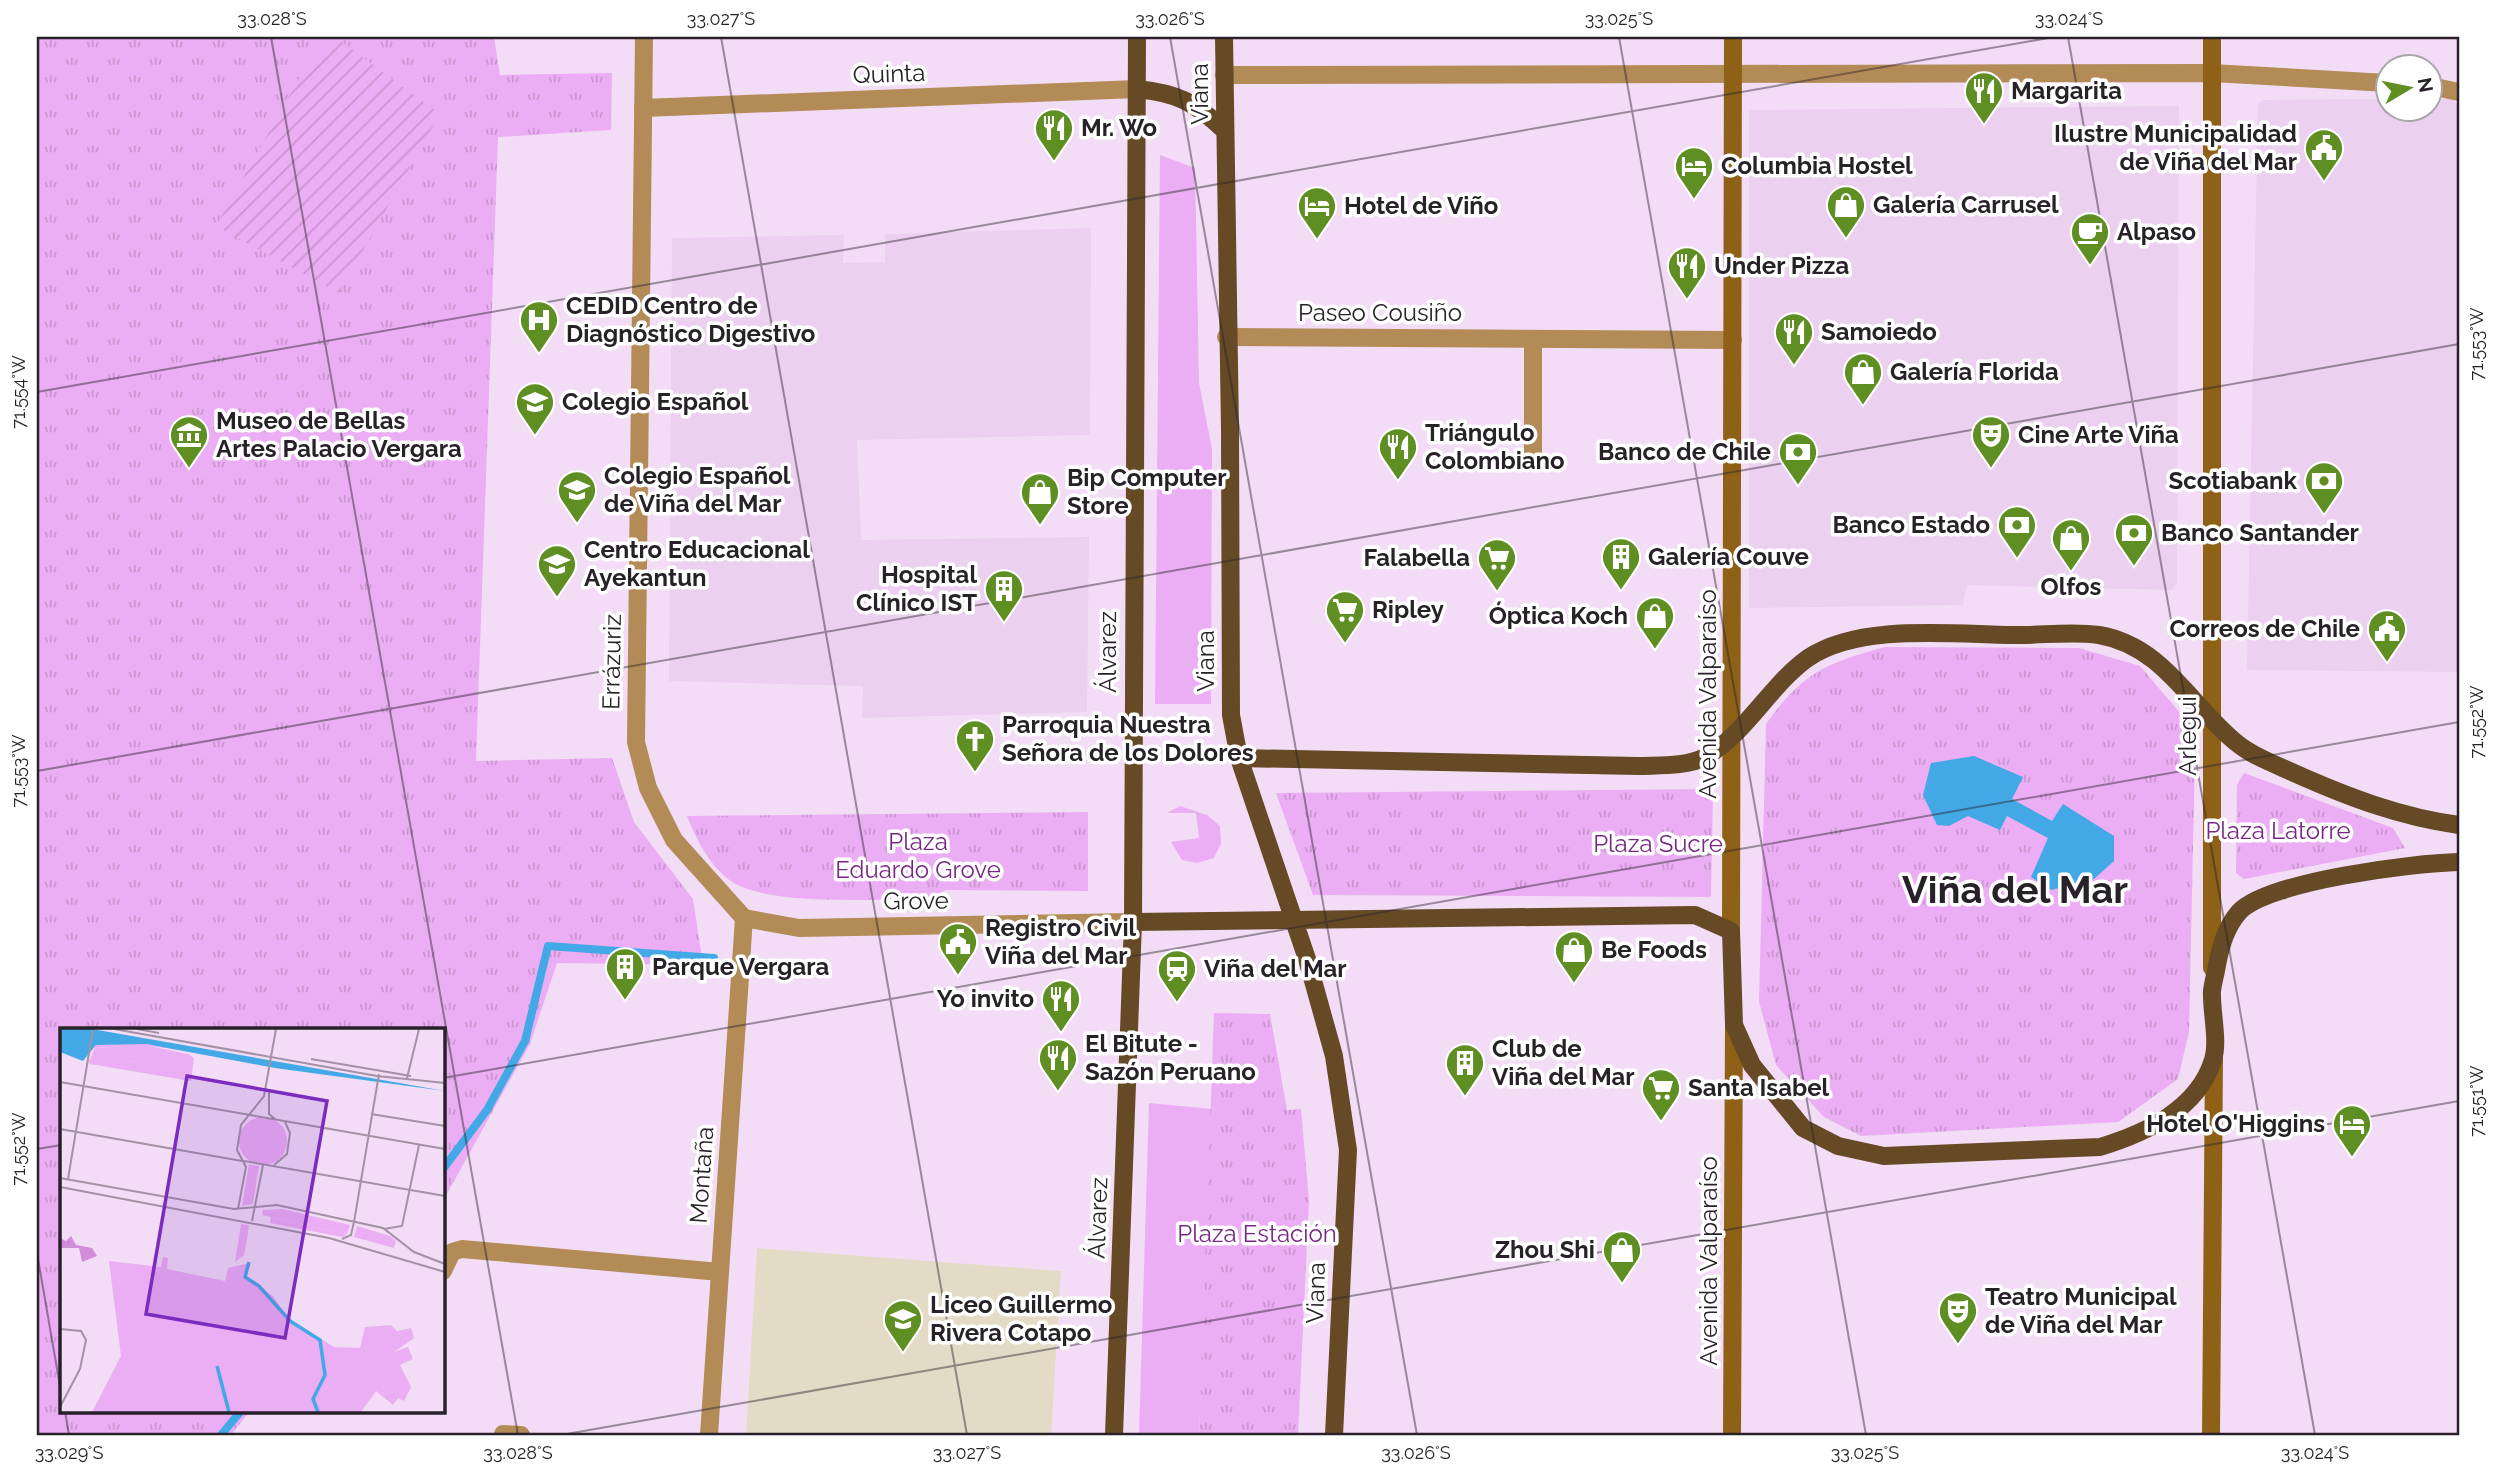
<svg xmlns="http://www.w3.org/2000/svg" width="2496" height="1472" viewBox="0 0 2496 1472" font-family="Raleway,sans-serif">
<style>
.built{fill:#ebd0ef}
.education{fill:#e4dbc6}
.grass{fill:#ebadf3}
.park{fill:url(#park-tufts)}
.garden{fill:url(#garden-furrows)}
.water{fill:#42a9e6}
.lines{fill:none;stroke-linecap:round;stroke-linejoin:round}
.stream{stroke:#42a9e6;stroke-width:8}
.street{stroke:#b28b56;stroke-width:18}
.secondary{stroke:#8f6117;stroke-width:18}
.primary{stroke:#654a25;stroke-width:18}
.ticks{fill:none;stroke:#29212a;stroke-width:2;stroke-opacity:0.45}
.labels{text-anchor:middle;stroke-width:7;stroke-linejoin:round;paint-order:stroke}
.street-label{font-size:24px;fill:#29212a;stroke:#fff}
.poi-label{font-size:24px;font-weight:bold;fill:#29212a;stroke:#fff;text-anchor:start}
.park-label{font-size:24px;fill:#772783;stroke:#fff}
.town-label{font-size:38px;font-weight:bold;fill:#29212a;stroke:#fff}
.inset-river{fill:none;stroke:#42a9e6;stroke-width:3.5}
.inset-road{fill:none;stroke:#a292a4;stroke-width:2}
.view{fill:#7b2cbf;fill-opacity:0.15;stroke:#7b2cbf;stroke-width:3.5}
.inset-edge{fill:none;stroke:#29212a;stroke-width:3.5}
.neatline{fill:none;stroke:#29212a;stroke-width:2.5}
.ticks-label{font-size:18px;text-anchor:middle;fill:#29212a}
</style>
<defs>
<pattern id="park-tufts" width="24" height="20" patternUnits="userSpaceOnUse" patternTransform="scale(1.75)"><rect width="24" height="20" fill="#ebadf3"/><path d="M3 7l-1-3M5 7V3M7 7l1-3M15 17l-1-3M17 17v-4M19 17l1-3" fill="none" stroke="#ca95d0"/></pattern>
<pattern id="garden-furrows" width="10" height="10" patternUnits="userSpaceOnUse" patternTransform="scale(1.75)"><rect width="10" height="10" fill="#ebadf3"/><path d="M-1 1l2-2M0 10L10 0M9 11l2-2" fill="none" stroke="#ca95d0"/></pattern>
</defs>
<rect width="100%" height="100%" fill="#f3ddf6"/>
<!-- built -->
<g class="built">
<path d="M2387,99L2388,108H2430V99H2452L2459,105V672L2247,670L2258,105L2262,100Z"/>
<path d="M2179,106L2177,582L2172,590L1967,585L1963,605L1749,608V110Z"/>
<path d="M1091,228L1090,435L857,440L861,540L1089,537L1087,712L862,718L863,686L669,681L672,238L844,235L843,263L885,262V234Z"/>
</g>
<!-- education -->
<path class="education" d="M757,1248L1061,1271L1051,1435H746Z"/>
<!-- grass -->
<g class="grass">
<path d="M1160,155L1195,168L1199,383L1212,449L1211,704H1155Z"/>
<path d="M1180,806L1207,815L1220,826L1221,843L1214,858L1197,863L1182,860L1171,842L1199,838L1196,813H1167Z"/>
<path d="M1149,1103L1212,1109L1199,1435H1139Z"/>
</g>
<!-- park -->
<g class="park">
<path d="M37,37H494L500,75L612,73L611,130L498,137L476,761L612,758L634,822L693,899L703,965L557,963L530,1044L443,1201V1029H61V1411H250L231,1435H37Z"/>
<path d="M1885,647L2079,648L2140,666L2181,714L2195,753L2189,1032L2178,1079L2118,1122L1861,1136L1824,1117L1776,1065L1759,1002L1766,724C1802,673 1826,663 1885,647Z"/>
<path d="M2244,773L2393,828L2405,848L2244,879L2236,873L2237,785Z"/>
<path d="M1713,789L1711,897L1313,895L1276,793Z"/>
<path d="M1088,812V891L946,890L930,899C882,898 764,908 728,879C708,863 696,839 687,816Z"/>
<path d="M1214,1013L1270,1014L1287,1110L1301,1109L1309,1201L1298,1435H1199Z"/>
</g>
<!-- garden -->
<path class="garden" d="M338,39L440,114L339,293L216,226L301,75Z"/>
<!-- water -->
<path class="water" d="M1974,756L2023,777L2012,799L2052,821L2063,804L2114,836V861L2094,879L2051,890L2031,877L2048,838L2007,816L2000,830L1968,816L1949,826L1937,825L1923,795L1931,763Z"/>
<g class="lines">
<!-- stream -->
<g class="stream">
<path d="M443,1169L487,1110L525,1041L548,946L714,958"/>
<path d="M221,1435L241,1411"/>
</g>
<!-- street -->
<g class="street">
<path d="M644,37L636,742L648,788L674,840L744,918"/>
<path d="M1224,75L2212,73L2388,83"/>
<path d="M2430,86L2459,92"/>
<path d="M643,108L1137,89"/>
<path d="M1226,337L1733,340"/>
<path d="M1533,339V452"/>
<path d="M744,918L799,928L1133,922"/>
<path d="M443,1271L452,1252L462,1249L720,1272"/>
<path d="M503,1434L521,1435"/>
<path d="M709,1435L744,918"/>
</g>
<!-- secondary -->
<g class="secondary">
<path d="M2212,37V968"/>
<path d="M1731,931L1733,37"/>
<path d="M1732,1435L1734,1025"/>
<path d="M2211,1435L2214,1058"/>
</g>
<!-- primary -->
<g class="primary">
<path d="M1224,37L1230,430L1231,715L1239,758L1307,959L1334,1056L1348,1150L1334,1435"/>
<path d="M1137,89C1177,93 1195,102 1224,130"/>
<path d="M1239,758L1638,766C1659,765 1686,767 1705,757C1747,733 1769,686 1808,658C1861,622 1957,635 2020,635C2045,635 2074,631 2099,635C2164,646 2191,707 2238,744C2254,757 2275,764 2294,773C2348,797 2400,817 2459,825"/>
<path d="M1133,922L1695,915L1731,931L1734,1025L1752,1065L1803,1128L1838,1146L1884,1156L2100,1147C2146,1133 2198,1109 2213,1060C2219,1040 2211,1012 2212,991C2213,982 2216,973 2217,965C2221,945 2226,927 2239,912C2268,881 2414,863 2459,862"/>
<path d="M1114,1435L1133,922L1137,37"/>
</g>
</g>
<!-- ticks -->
<path class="ticks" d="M271,37L518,1435M721,37L967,1435M1170,37L1417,1435M1619,37L1866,1435M2068,37L2315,1435M37,392L2054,37M37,771L2459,344M443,1078L2459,722M37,1149L61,1145M37,1253L61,1392M65,1411L69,1435M561,1435L2459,1101"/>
<!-- icons -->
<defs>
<g id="restaurant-pin" transform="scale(2.0125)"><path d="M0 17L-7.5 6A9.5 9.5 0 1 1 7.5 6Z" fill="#5f8e23" stroke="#fff"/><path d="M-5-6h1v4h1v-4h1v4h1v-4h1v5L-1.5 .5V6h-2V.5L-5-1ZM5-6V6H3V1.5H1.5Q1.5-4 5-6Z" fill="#fff"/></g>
<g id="civic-pin" transform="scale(2.0125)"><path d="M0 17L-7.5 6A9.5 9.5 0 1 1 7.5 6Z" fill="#5f8e23" stroke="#fff"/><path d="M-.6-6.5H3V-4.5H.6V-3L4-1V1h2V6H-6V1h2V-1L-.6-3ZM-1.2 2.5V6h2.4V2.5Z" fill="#fff"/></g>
<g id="hotel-pin" transform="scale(2.0125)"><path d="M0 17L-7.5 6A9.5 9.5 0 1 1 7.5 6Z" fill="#5f8e23" stroke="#fff"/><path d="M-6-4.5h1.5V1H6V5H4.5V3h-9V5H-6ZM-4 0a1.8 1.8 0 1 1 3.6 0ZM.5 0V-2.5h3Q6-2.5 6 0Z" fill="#fff"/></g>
<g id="shop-pin" transform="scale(2.0125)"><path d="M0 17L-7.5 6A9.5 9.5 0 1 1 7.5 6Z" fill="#5f8e23" stroke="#fff"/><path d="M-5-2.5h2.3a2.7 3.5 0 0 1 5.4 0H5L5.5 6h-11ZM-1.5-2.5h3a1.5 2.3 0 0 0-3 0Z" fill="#fff"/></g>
<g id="cafe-pin" transform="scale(2.0125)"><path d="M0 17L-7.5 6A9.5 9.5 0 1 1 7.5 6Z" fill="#5f8e23" stroke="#fff"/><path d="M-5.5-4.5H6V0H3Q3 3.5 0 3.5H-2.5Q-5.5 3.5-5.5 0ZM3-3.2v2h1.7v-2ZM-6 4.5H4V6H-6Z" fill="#fff"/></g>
<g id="hospital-pin" transform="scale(2.0125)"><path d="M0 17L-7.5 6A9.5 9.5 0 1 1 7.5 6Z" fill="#5f8e23" stroke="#fff"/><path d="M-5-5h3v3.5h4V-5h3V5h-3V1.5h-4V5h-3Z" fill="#fff"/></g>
<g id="school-pin" transform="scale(2.0125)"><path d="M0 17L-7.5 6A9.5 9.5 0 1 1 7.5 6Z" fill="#5f8e23" stroke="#fff"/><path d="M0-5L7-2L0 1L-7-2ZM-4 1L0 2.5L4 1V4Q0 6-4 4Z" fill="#fff"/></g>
<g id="museum-pin" transform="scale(2.0125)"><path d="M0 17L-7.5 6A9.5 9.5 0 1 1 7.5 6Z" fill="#5f8e23" stroke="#fff"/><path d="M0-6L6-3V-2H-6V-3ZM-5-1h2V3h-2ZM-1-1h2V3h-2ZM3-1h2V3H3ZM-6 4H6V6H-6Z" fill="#fff"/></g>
<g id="theatre-pin" transform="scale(2.0125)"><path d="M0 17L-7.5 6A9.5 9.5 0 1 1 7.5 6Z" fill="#5f8e23" stroke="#fff"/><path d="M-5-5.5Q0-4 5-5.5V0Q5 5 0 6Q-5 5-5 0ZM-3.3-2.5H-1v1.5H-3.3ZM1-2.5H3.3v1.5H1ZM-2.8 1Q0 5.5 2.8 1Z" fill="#fff"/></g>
<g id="bank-pin" transform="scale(2.0125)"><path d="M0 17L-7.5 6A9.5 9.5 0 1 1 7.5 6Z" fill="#5f8e23" stroke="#fff"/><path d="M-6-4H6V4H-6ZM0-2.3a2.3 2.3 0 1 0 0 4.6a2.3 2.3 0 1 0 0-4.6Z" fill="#fff"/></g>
<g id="building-pin" transform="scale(2.0125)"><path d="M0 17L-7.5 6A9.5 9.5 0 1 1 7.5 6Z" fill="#5f8e23" stroke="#fff"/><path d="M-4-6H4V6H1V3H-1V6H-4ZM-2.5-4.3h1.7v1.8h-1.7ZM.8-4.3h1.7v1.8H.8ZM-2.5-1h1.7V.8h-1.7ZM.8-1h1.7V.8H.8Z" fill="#fff"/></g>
<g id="supermarket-pin" transform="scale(2.0125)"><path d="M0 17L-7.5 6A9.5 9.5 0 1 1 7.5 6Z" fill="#5f8e23" stroke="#fff"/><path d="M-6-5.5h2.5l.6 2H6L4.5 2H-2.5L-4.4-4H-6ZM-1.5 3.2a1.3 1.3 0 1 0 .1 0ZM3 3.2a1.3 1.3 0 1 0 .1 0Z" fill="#fff"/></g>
<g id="church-pin" transform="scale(2.0125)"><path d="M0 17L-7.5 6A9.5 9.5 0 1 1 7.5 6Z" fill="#5f8e23" stroke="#fff"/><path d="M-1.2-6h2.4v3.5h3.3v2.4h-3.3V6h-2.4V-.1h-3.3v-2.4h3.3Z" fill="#fff"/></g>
<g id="station-pin" transform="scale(2.0125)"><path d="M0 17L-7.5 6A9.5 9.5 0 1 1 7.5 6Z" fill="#5f8e23" stroke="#fff"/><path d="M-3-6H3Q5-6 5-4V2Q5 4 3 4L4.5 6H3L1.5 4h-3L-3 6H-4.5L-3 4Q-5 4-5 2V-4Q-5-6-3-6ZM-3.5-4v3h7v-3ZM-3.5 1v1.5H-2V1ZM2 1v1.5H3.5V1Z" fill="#fff"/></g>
</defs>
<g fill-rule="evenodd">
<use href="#restaurant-pin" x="1984" y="91"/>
<use href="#restaurant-pin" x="1054" y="128"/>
<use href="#civic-pin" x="2324" y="148"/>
<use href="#hotel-pin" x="1694" y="166"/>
<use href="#shop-pin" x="1846" y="205"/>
<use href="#hotel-pin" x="1317" y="206"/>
<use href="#cafe-pin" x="2090" y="232"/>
<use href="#restaurant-pin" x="1687" y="266"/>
<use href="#hospital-pin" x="539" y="320"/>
<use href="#restaurant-pin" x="1794" y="332"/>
<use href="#shop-pin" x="1863" y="372"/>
<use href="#school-pin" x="535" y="402"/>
<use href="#museum-pin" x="189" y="435"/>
<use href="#theatre-pin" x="1991" y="435"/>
<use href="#restaurant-pin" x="1398" y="447"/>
<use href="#bank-pin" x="1798" y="452"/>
<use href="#bank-pin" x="2324" y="481"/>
<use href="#school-pin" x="577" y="490"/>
<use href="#shop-pin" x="1040" y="492"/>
<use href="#bank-pin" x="2017" y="525"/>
<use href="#bank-pin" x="2134" y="533"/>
<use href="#shop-pin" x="2071" y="538"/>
<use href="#building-pin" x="1621" y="557"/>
<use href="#supermarket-pin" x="1497" y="558"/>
<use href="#school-pin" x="557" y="564"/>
<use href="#building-pin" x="1004" y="589"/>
<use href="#supermarket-pin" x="1345" y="610"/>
<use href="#shop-pin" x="1655" y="616"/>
<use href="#civic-pin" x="2387" y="629"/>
<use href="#church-pin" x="975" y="739"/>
<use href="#civic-pin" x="958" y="942"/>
<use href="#shop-pin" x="1574" y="950"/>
<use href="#building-pin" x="625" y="967"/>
<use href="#station-pin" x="1177" y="969"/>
<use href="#restaurant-pin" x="1061" y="999"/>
<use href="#restaurant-pin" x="1058" y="1058"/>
<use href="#building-pin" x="1465" y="1063"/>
<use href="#supermarket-pin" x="1661" y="1088"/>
<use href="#hotel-pin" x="2352" y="1124"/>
<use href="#shop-pin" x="1622" y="1250"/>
<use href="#theatre-pin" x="1958" y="1311"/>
<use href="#school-pin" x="903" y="1319"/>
</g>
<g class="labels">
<!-- street labels -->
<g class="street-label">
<text transform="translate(889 74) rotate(-2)" y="8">Quinta</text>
<text transform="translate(1200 94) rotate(-90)" y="8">Viana</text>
<text x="1380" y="321">Paseo Cousiño</text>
<text transform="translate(1108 652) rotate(-90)" y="8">Álvarez</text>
<text transform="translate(1206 661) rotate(-90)" y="8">Viana</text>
<text transform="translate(612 662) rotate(-89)" y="8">Errázuriz</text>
<text transform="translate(1708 694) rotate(-90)" y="8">Avenida Valparaíso</text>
<text transform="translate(2188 736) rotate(-90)" y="8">Arlegui</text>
<text transform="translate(916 901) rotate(-1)" y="8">Grove</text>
<text transform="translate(702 1175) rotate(-86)" y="8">Montaña</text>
<text transform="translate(1098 1218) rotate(-88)" y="8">Álvarez</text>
<text transform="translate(1709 1261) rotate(-90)" y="8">Avenida Valparaíso</text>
<text transform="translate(1316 1293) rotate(-88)" y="8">Viana</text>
</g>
<!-- poi labels -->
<g class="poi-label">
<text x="2011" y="99">Margarita</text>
<text x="1081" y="136">Mr. Wo</text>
<text x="2297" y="142" text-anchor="end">Ilustre Municipalidad<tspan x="2297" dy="28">de Viña del Mar</tspan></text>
<text x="1721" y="174">Columbia Hostel</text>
<text x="1873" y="213">Galería Carrusel</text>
<text x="1344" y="214">Hotel de Viño</text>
<text x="2117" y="240">Alpaso</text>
<text x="1714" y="274">Under Pizza</text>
<text x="566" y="314">CEDID Centro de<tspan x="566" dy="28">Diagnóstico Digestivo</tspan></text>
<text x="1821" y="340">Samoiedo</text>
<text x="1890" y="380">Galería Florida</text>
<text x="562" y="410">Colegio Español</text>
<text x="216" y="429">Museo de Bellas<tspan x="216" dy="28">Artes Palacio Vergara</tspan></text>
<text x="1425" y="441">Triángulo<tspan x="1425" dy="28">Colombiano</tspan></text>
<text x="2018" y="443">Cine Arte Viña</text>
<text x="1771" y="460" text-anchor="end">Banco de Chile</text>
<text x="604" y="484">Colegio Español<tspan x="604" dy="28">de Viña del Mar</tspan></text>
<text x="1067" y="486">Bip Computer<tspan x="1067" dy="28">Store</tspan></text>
<text x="2297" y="489" text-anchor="end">Scotiabank</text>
<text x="1990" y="533" text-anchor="end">Banco Estado</text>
<text x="2161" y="541">Banco Santander</text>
<text x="584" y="558">Centro Educacional<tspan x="584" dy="28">Ayekantun</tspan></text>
<text x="1648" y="565">Galería Couve</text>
<text x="1470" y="566" text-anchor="end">Falabella</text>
<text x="977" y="583" text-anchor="end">Hospital<tspan x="977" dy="28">Clínico IST</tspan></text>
<text x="2071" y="595" text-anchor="middle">Olfos</text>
<text x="1372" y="618">Ripley</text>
<text x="1628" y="624" text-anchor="end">Óptica Koch</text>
<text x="2360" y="637" text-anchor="end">Correos de Chile</text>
<text x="1002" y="733">Parroquia Nuestra<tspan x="1002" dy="28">Señora de los Dolores</tspan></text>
<text x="985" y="936">Registro Civil<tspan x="985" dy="28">Viña del Mar</tspan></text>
<text x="1601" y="958">Be Foods</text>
<text x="652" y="975">Parque Vergara</text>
<text x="1204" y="977">Viña del Mar</text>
<text x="1034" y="1007" text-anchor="end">Yo invito</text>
<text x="1085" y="1052">El Bitute -<tspan x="1085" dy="28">Sazón Peruano</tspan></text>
<text x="1492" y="1057">Club de<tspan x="1492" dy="28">Viña del Mar</tspan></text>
<text x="1688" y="1096">Santa Isabel</text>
<text x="2325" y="1132" text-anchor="end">Hotel O'Higgins</text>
<text x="1595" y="1258" text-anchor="end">Zhou Shi</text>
<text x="1985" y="1305">Teatro Municipal<tspan x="1985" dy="28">de Viña del Mar</tspan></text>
<text x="930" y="1313">Liceo Guillermo<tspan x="930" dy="28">Rivera Cotapo</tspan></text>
</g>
<!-- park labels -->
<g class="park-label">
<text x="2278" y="839">Plaza Latorre</text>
<text x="918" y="850">Plaza<tspan x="918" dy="28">Eduardo Grove</tspan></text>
<text x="1658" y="852">Plaza Sucre</text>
<text x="1257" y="1242">Plaza Estación</text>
</g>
<!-- town labels -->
<g class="town-label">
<text x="2015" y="903">Viña del Mar</text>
</g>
</g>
<!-- overview -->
<g transform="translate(60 1028)">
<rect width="385" height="385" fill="#f3ddf6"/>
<path d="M70,15L86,16L129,23L89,18L79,35L67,32L63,18L36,20L29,34L36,17ZM211,189L287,206L282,209L210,195Z" fill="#ebadf3"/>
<path d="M11,208L16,217L32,220L37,228L22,234L19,220H0V210L6,213Z" fill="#d18dda"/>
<path d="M63,18L67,32L79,35L82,22L89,18L128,26L134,30L131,53L30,36L29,34L36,20Z" fill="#ebadf3"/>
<path d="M179 113a24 24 0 1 1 48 0a24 24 0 1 1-48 0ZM189,136L199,138L193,176L182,178ZM222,181L290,197L287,206L202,187L203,182ZM181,196L189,197L187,212L184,227L175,234ZM297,198L330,208L336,213L334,220L294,209ZM103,229L108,230L107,241L165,253L168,240L189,235L187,249L213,268L228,290L274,319L300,320L305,299L331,297L337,303L351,300L354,310L334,324L348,319L353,331L340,337L351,359L344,373L338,370L333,377L316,363L301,384H32L61,328L49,233L101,239Z" fill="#ebadf3"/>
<path d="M98 257a9 9 0 1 1 18 0a9 9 0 1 1-18 0Z" fill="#ebadf3"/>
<path d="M0,1H32L385,63L215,40L86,16L36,17L23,33L0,24Z" fill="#42a9e6"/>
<path class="inset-river" d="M189,234L185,249L199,258L230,293L260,312L265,347L253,371L258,384M157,338L169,384"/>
<path class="inset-road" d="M54,1L317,48L385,55M77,1L99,5M251,31L351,48M347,50L359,1M0,54L385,121M209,64V86L215,91M311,86L385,98M0,101L182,133M184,133L385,168M214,137L227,126L230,105L225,94M0,150L174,181L217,177L323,200L354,224L385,236M8,151L33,1M0,159L269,210L385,244M178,181L186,139L177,122L181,97L204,68L216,1M192,193L203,137M294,194L319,46M324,201L342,198L359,117M282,211L291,207L294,194M0,301L21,303L26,312L20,341L0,379"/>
<path class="view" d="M127,48L267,73L225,310L86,286Z"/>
<rect width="385" height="385" class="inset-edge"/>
</g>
<!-- border -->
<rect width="2496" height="1472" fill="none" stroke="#ffffff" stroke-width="77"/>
<!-- north arrow -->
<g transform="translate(2409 88) rotate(80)"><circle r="33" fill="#ffffff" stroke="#a9a6aa" stroke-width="2"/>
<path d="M0-5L12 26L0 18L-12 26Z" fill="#5f8e23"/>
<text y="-10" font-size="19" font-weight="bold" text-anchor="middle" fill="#29212a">N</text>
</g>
<rect x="38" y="38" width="2420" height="1396" class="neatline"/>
<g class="ticks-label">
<text x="272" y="25">33.028°S</text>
<text x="721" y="25">33.027°S</text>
<text x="1170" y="25">33.026°S</text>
<text x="1619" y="25">33.025°S</text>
<text x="2069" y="25">33.024°S</text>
<text transform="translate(2477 344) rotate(-90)" y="6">71.553°W</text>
<text transform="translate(19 392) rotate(-90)" y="6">71.554°W</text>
<text transform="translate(2477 722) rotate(-90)" y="6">71.552°W</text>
<text transform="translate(19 771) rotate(-90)" y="6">71.553°W</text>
<text transform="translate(2477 1101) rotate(-90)" y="6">71.551°W</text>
<text transform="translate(19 1149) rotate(-90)" y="6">71.552°W</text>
<text x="69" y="1459">33.029°S</text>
<text x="518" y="1459">33.028°S</text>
<text x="967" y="1459">33.027°S</text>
<text x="1416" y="1459">33.026°S</text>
<text x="1865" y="1459">33.025°S</text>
<text x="2315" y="1459">33.024°S</text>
</g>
</svg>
